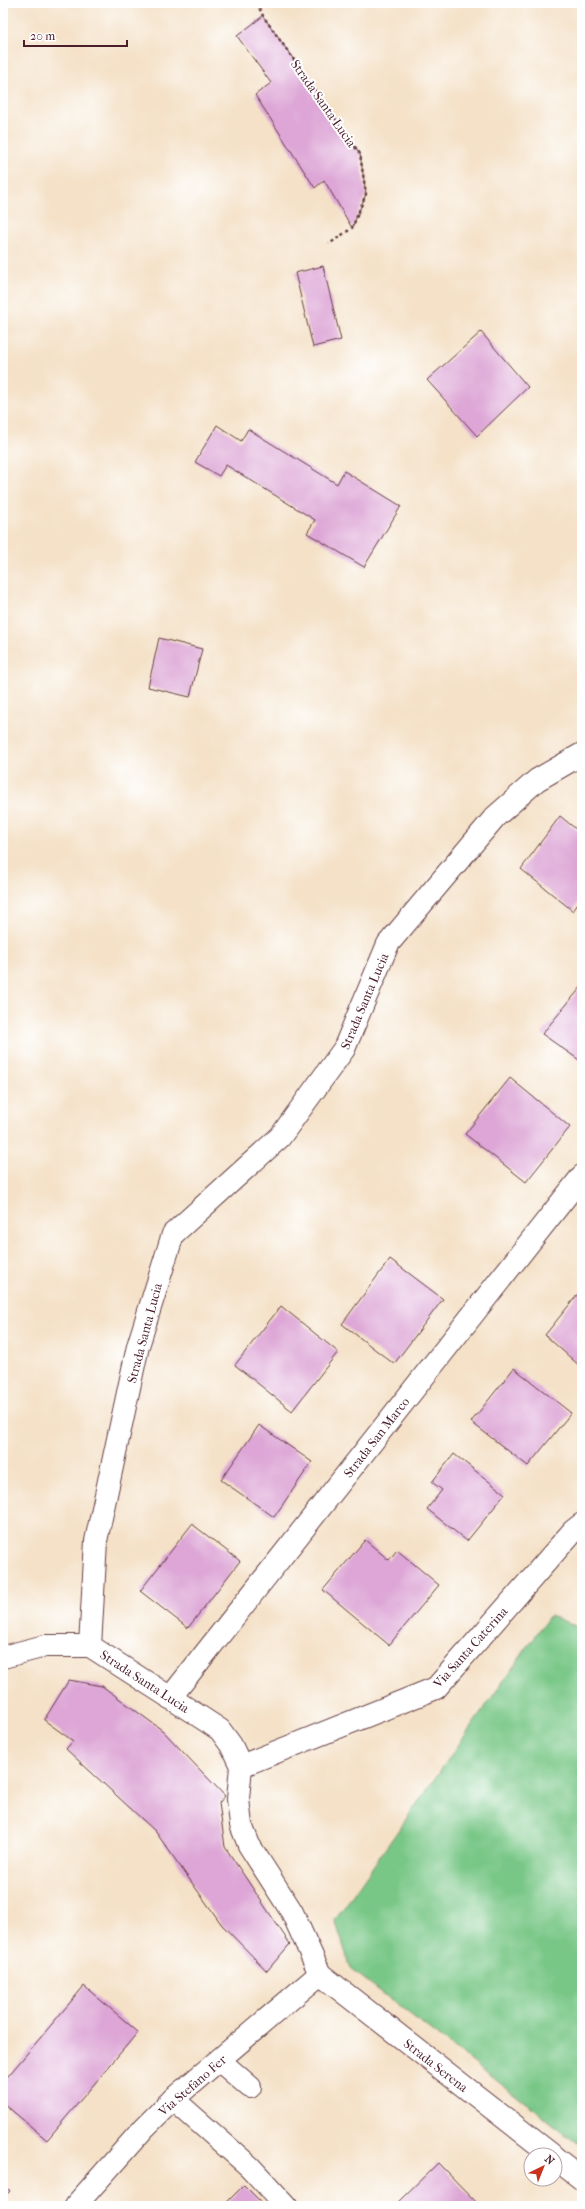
<svg xmlns="http://www.w3.org/2000/svg" width="585" height="2209" viewBox="0 0 585 2209" font-family="'IM FELL French Canon',serif">
<style>
.green{fill:#79c787;stroke:#627359}
.building{fill:#dda6d6}
.lines{fill:none;stroke-linecap:round;stroke-linejoin:round}
.minor-casing{stroke:#643c42;stroke-width:24}
.path{stroke:#643c42;stroke-width:2.5;stroke-dasharray:3 3;stroke-linecap:butt}
.minor{stroke:#fff;stroke-width:22}
.labels{text-anchor:middle;stroke-width:4;stroke-linejoin:round;paint-order:stroke}
.street-label{font-size:13px;fill:#4a1f2b;stroke:#fff}
</style>
<rect width="100%" height="100%" fill="#fff"/>
<filter id="ink" filterUnits="userSpaceOnUse"><feTurbulence type="fractalNoise" baseFrequency=".025" numOctaves="2"/><feDisplacementMap in="SourceGraphic" scale="8" xChannelSelector="R" yChannelSelector="G"/><feConvolveMatrix kernelMatrix="1 2 1 2 8 2 1 2 1" color-interpolation-filters="sRGB"/></filter>
<filter id="wash" filterUnits="userSpaceOnUse"><feTurbulence type="fractalNoise" baseFrequency=".012" numOctaves="4" result="noise"/><feDisplacementMap in="SourceGraphic" scale="16" xChannelSelector="R" yChannelSelector="G"/><feGaussianBlur stdDeviation="0.9" result="paint"/><feColorMatrix in="noise" values="0 0 0 0 0 0 0 0 0 0 0 0 0 0 0 0 0 1.4 0 .05"/><feComposite in="paint" operator="in"/></filter>
<g filter="url(#wash)">
<rect width="100%" height="100%" fill="#f4e1c7"/>
<!-- green -->
<path class="green" d="M550,1615L582,1629V2146L351,1969L335,1920Z"/>
<g id="blocks">
<!-- building -->
<g class="building">
<path d="M263,16L360,154L366,194L352,228L324,180L315,188L255,95L271,83L237,36Z"/>
<path d="M323,266L341,340L313,347L295,273Z"/>
<path d="M481,332L528,387L477,436L427,380Z"/>
<path d="M217,425L241,441L248,429L337,484L344,471L401,506L364,567L307,533L315,520L226,465L219,476L195,462Z"/>
<path d="M159,638L202,649L190,697L148,687Z"/>
<path d="M560,816L582,834V898L573,911L521,869Z"/>
<path d="M582,986V1062L542,1034Z"/>
<path d="M510,1078L570,1127L526,1182L465,1134Z"/>
<path d="M390,1259L443,1299L394,1364L342,1324Z"/>
<path d="M582,1289V1368L545,1335Z"/>
<path d="M281,1306L338,1352L292,1411L235,1365Z"/>
<path d="M514,1368L571,1413L528,1466L471,1422Z"/>
<path d="M259,1425L312,1462L274,1517L221,1480Z"/>
<path d="M454,1454L505,1494L467,1541L427,1509L442,1490L432,1482Z"/>
<path d="M192,1524L240,1561L188,1628L140,1591Z"/>
<path d="M365,1540L389,1560L397,1550L439,1585L389,1645L323,1590Z"/>
<path d="M69,1680L102,1686L162,1730L225,1796L219,1803L225,1847L290,1944L267,1971L222,1925L155,1831L66,1749L73,1741L44,1720Z"/>
<path d="M84,1986L138,2032L47,2140L3,2103V2082Z"/>
<path d="M438,2163L480,2206H394Z"/>
<path d="M3,2183L10,2191L3,2198Z"/>
<path d="M244,2185L265,2206H223Z"/>
</g>
</g>
</g>
<g filter="url(#ink)">
<use href="#blocks" fill-opacity="0" stroke="#643c42" stroke-width="1"/>
<g class="lines">
<!-- minor casing -->
<g class="minor-casing">
<g id="minor">
<path d="M90,1646L96,1541L138,1346L173,1234L280,1137L344,1049L388,944L495,817L537,780L582,754"/>
<path d="M90,1646L205,1720L220,1730L231,1745L241,1766L238,1799L241,1825L249,1845L292,1912L320,1974L552,2155"/>
<path d="M3,1657L45,1646H90"/>
<path d="M170,1698L582,1176"/>
<path d="M241,1766L436,1688L573,1531L582,1524"/>
<path d="M220,2061L250,2087"/>
<path d="M173,2099L250,2167L286,2206"/>
<path d="M555,2158L582,2179"/>
<path d="M75,2206L144,2128L173,2099L320,1974"/>
</g>
</g>
<!-- path -->
<path class="path" d="M257,3L263,16L360,154L366,194L352,228L329,244"/>
<!-- minor -->
<use href="#minor" class="minor"/>
</g>
</g>
<g class="labels">
<!-- street labels -->
<g class="street-label">
<text transform="translate(324 103) rotate(55)" y="5">Strada Santa Lucia</text>
<text transform="translate(364 1001) rotate(-67)" y="5">Strada Santa Lucia</text>
<text transform="translate(144 1333) rotate(-75)" y="5">Strada Santa Lucia</text>
<text transform="translate(376 1437) rotate(-52)" y="5">Strada San Marco</text>
<text transform="translate(470 1647) rotate(-48)" y="5">Via Santa Caterina</text>
<text transform="translate(145 1681) rotate(33)" y="5">Strada Santa Lucia</text>
<text transform="translate(436 2065) rotate(38)" y="5">Strada Serena</text>
<text transform="translate(192 2085) rotate(-41)" y="5">Via Stefano Fer</text>
</g>
</g>
<!-- margin -->
<rect width="585" height="2209" fill="none" stroke="#fff" stroke-width="16"/>
<!-- north arrow -->
<g transform="translate(543 2167) rotate(43)"><circle r="19" fill="#ffffff" stroke="#b7a5aa"/>
<path d="M0-3L7 15L0 10L-7 15Z" fill="#c8321e"/>
<text y="-6" font-size="11" font-weight="bold" text-anchor="middle" fill="#4a1f2b">N</text>
</g>
<!-- scale -->
<path d="M24 40v6h103v-6" fill="none" stroke="#4a1f2b" stroke-width="2"/>
<text x="30" y="40" font-size="12" fill="#4a1f2b" stroke="#ffffff" stroke-width="3" paint-order="stroke">20 m</text>
</svg>
